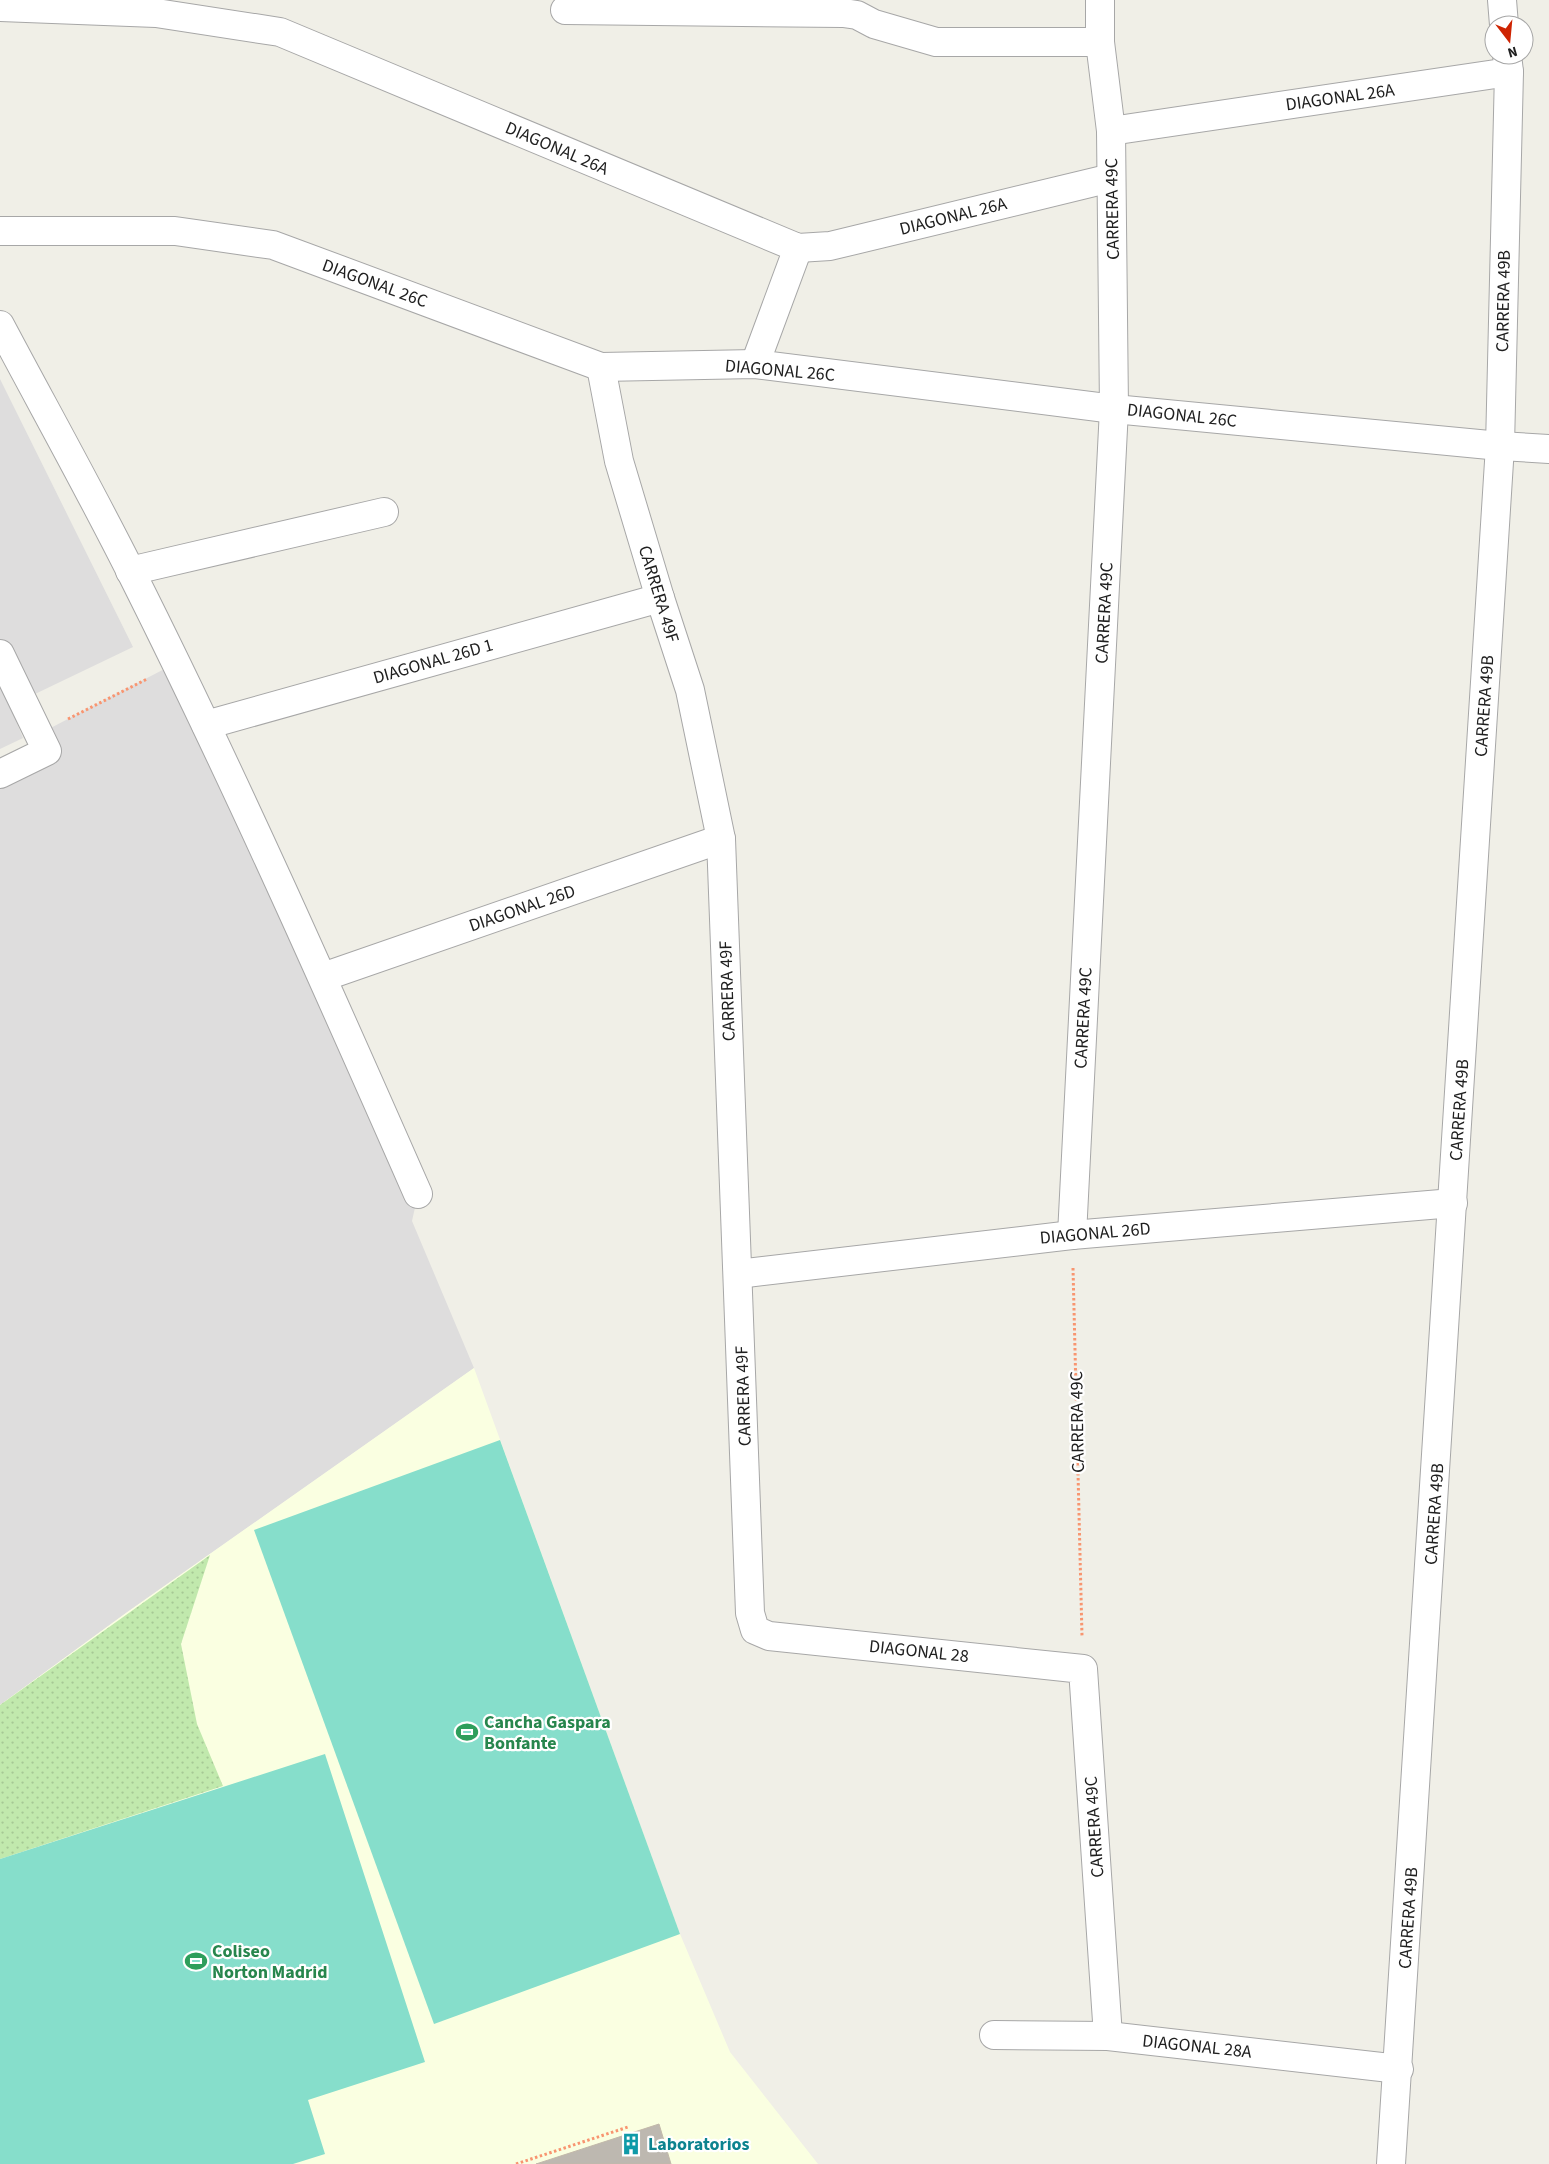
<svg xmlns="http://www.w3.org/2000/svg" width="1549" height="2164" viewBox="0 0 1549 2164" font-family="'Source Sans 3',sans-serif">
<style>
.residential{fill:#dedddd}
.education{fill:#faffe1}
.grass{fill:url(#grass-dots)}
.pitch{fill:#86decb}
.building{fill:#bdb8b0;stroke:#c2b8a9}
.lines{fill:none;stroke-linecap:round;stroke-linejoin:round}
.minor-casing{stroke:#a7a7a7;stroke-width:30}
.path{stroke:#f89570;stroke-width:3;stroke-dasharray:2.5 2.5;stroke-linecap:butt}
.minor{stroke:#fff;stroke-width:28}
.labels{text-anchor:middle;stroke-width:4.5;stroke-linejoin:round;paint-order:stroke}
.street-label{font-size:18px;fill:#202020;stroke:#fff}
.leisure-label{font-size:18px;font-weight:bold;fill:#27864d;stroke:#fff;text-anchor:start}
.culture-label{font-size:18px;font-weight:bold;fill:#0d838f;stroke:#fff;text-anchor:start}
</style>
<defs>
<pattern id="grass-dots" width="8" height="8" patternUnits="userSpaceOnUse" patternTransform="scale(1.25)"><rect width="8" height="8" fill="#c1e9ad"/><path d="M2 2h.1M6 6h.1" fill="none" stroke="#a6c895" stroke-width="1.8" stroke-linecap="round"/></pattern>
</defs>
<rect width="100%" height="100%" fill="#f0efe7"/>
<!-- residential -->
<g class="residential">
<path d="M0,379L133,647L10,706L23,738L0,749Z"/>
<path d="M176,663L418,1194L412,1221L474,1368L126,1613L0,1705V774L39,734Z"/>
</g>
<!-- education -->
<path class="education" d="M474,1368L680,1934L730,2052L818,2164H0V1705L126,1613Z"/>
<!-- grass -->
<path class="grass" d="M210,1555L181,1644L197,1724L223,1786L0,1859V1705Z"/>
<!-- pitch -->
<g class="pitch">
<path d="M500,1440L680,1934L434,2024L254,1530Z"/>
<path d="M325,1754L425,2062L308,2100L325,2154L293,2164H0V1859Z"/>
</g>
<!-- building -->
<path class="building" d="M659,2124L671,2164H536Z"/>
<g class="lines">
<!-- minor casing -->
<g class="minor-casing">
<g id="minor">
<path d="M1502,0L1504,25"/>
<path d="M0,7L156,13L280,32L798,248L830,246L1111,178"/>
<path d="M565,10L843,13L857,15L874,24L936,42H1100"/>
<path d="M1111,131L1509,72"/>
<path d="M0,231H175L273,245L601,367L755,364L1114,409L1500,446L1549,449"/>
<path d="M0,325C44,408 90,490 132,574C234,777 326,985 418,1194"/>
<path d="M755,364L798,248"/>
<path d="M601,367L619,461L660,598L690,690L721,839L750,1613L755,1630L769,1636L1083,1669L1108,2036"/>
<path d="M130,571L384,512"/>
<path d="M0,654L47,751L0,774"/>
<path d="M206,725L660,598"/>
<path d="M323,977L721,839"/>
<path d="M1072,1235L1114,409L1111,131L1100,42V0"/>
<path d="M738,1274L1072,1235L1453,1203"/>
<path d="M994,2035L1108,2036L1399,2069"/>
<path d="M1391,2164L1500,446L1509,72L1507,55"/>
</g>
</g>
<!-- path -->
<g class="path">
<path d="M68,719L147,679"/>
<path d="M1073,1268L1082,1636"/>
<path d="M516,2164L628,2127"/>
</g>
<!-- minor -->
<use href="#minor" class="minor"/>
</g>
<!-- icons -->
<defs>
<g id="stadium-bare" transform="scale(1.725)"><path d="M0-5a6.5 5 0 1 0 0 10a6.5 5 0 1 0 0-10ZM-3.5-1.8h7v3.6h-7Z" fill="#2e9e5b" stroke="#fff" stroke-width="2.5" paint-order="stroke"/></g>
<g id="building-bare" transform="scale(1.725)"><path d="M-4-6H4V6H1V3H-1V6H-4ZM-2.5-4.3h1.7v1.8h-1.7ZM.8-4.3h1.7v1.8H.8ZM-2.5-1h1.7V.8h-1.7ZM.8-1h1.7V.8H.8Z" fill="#0f9aa8" stroke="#fff" stroke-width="2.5" paint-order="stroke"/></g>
</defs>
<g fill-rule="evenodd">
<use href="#stadium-bare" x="467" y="1732"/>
<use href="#stadium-bare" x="196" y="1961"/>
<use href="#building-bare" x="631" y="2144"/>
</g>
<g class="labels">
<!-- street labels -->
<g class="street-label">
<text transform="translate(1340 97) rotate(-8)" y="6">DIAGONAL 26A</text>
<text transform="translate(557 148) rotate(23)" y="6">DIAGONAL 26A</text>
<text transform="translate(1112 209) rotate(-91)" y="6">CARRERA 49C</text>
<text transform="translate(953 216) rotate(-14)" y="6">DIAGONAL 26A</text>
<text transform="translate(375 283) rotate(20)" y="6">DIAGONAL 26C</text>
<text transform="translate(1503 301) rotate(-89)" y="6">CARRERA 49B</text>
<text transform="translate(780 370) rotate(5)" y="6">DIAGONAL 26C</text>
<text transform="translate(1182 415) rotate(6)" y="6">DIAGONAL 26C</text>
<text transform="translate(659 594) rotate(73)" y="6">CARRERA 49F</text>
<text transform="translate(1104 613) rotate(-87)" y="6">CARRERA 49C</text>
<text transform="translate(433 661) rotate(-16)" y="6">DIAGONAL 26D 1</text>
<text transform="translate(1484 706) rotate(-86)" y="6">CARRERA 49B</text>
<text transform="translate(522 908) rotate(-19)" y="6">DIAGONAL 26D</text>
<text transform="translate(727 991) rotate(-92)" y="6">CARRERA 49F</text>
<text transform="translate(1083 1018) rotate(-87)" y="6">CARRERA 49C</text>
<text transform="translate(1459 1110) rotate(-86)" y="6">CARRERA 49B</text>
<text transform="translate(1095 1233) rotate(-5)" y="6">DIAGONAL 26D</text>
<text transform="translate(743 1396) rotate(-92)" y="6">CARRERA 49F</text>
<text transform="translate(1077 1422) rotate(-91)" y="6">CARRERA 49C</text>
<text transform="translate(1434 1514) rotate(-86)" y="6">CARRERA 49B</text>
<text transform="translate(919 1651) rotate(6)" y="6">DIAGONAL 28</text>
<text transform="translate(1094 1827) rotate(-94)" y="6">CARRERA 49C</text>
<text transform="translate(1408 1918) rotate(-86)" y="6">CARRERA 49B</text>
<text transform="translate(1197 2046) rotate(6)" y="6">DIAGONAL 28A</text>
</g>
<!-- leisure labels -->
<g class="leisure-label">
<text x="484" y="1728">Cancha Gaspara<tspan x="484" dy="21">Bonfante</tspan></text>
<text x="212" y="1957">Coliseo<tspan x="212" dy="21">Norton Madrid</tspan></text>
</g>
<!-- culture labels -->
<g class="culture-label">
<text x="648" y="2150">Laboratorios</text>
</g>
</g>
<!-- north arrow -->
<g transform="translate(1509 40) rotate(164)"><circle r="24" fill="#ffffff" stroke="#a6a6a6"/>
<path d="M0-4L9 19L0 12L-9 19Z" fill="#ce2402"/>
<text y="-8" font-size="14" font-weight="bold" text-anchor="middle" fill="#202020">N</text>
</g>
</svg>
